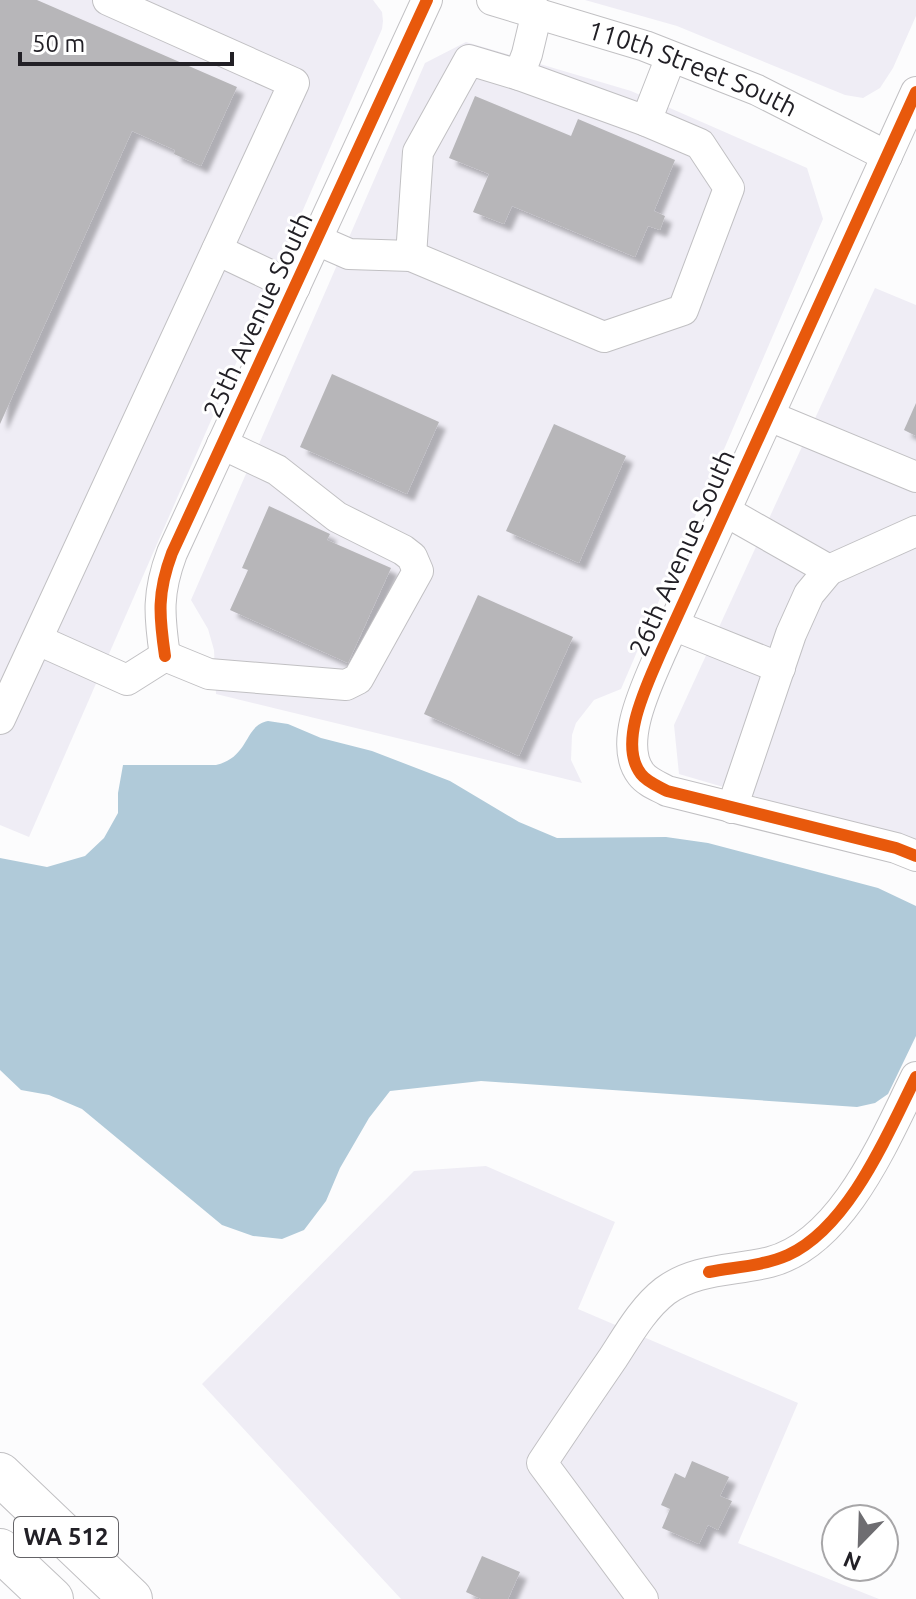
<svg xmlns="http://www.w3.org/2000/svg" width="916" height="1599" viewBox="0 0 916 1599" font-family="Ubuntu,sans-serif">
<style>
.built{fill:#efedf5}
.water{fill:#b0cad9}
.building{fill:#b7b6b9;filter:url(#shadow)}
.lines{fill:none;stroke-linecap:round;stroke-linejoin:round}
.minor-casing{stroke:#c1c0c3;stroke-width:32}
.highway-casing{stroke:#c1c0c3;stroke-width:44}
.minor{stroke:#fff;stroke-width:30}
.highway{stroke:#fff;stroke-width:42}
.cycleway-casing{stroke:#fff;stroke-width:17}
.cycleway{stroke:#e8590c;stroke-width:12}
.labels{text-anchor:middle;stroke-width:6;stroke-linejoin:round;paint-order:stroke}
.shield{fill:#fff;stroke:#646367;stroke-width:2}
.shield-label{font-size:24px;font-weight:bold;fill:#222026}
.street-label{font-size:26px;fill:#222026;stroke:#fff}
</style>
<defs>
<filter id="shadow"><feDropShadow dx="7" dy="7" stdDeviation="2" flood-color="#0004"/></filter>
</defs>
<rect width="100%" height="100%" fill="#fcfcfd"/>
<!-- built -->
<g class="built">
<path d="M0,0H373L382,12L383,21L382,29L29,837L0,825Z"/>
<path d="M585,0H916V16L893,68L880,88L863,98L845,95L677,26Z"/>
<path d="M466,42L631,91L807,168L823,219L621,689L594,700L576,723L572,735L571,760L582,783L216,694L214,650L208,629L191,600L425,63Z"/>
<path d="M875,288L916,305V844L679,774L674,725Z"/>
<path d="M486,1166L615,1222L578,1309L798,1403L738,1543L879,1599H401L202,1384L414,1171Z"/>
</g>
<!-- water -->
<path class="water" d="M268,721L288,724L321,738L372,751L450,781L519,822L557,838L666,837L708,843L878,888L916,906V1036L888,1094L875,1103L857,1107L481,1081L390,1091L369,1118L340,1168L326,1201L304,1230L282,1239L253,1236L222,1225L82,1109L49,1095L21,1090L0,1070V858L47,867L85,856L104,838L118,813V793L123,765H216C250,757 244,725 268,721Z"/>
<!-- building -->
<g class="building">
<path d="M0,0H37L237,87L201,166L174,154L175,150L132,131L0,424Z"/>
<path d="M475,96L571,136L578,119L675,160L654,211L665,216L660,230L648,226L635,257L512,206L504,224L473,212L489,174L449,158Z"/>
<path d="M332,374L439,422L407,494L300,447Z"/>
<path d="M916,403V436L904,430Z"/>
<path d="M554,424L626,456L579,563L506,531Z"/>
<path d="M269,506L330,534L327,540L391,568L348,663L230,610L248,570L242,568Z"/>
<path d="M478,595L573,637L519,756L424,714Z"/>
<path d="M692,1461L729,1477L720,1496L732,1501L718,1530L708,1525L699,1544L662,1528L670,1509L661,1505L675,1473L685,1478Z"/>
<path d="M482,1556L520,1572L508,1599H481L466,1592Z"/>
</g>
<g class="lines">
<!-- minor casing -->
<g class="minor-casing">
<g id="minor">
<path id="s1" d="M492,0L645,46L757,90L887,156"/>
<path d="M537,12L527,54L519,75L646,121"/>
<path d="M916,92L661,652C648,683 617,743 641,774C647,782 658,786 667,791L896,848L916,856"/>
<path d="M317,240L349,254L411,256L604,337L683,310L729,188L700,144L646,121L671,57"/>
<path d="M217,250L295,287"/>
<path d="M411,256L418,152L469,60L519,75"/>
<path d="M769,416L916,477"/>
<path d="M725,511L829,570"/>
<path d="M673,625L780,668"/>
<path d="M38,640L127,680L165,656"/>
<path d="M165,656C159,615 157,593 172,553L427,0"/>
<path d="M165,656L209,674L346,685L358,679L418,571L412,557L403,550L337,517L277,470L222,444"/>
<path d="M0,719L294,83L108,0"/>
<path d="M732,808L791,634L809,594L829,570L916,531"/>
<path d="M643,1599L542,1463C565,1428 589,1393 613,1358C628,1335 643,1308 665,1291C696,1268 734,1271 770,1262C843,1243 885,1139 916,1077"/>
</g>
</g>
<!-- highway casing -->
<g class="highway-casing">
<g id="highway">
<path d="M0,1474L131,1599"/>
<path d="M0,1550L52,1599"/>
</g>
</g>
<!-- minor -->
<use href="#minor" class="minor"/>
<!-- highway -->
<use href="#highway" class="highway"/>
<!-- cycleway casing -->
<g class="cycleway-casing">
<g id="cycleway">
<path d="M916,92L661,652C648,683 617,743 641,774C647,782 658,786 667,791L896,848L916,856"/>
<path d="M165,656C159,615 157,593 172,553L427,0"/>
<path d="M709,1272C735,1267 763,1266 788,1255C849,1227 887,1135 916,1077"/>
</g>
</g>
<!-- cycleway -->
<use href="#cycleway" class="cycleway"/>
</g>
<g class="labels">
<!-- shield labels -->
<rect class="shield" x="14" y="1517" width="104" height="40" rx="6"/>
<g class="shield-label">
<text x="66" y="1545">WA 512</text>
</g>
<!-- street labels -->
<g class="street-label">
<text dy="9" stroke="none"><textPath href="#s1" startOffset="212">110th Street South</textPath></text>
<text transform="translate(258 315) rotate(-65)" y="9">25th Avenue South</text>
<text transform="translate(682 553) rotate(-66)" y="9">26th Avenue South</text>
</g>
</g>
<!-- north arrow -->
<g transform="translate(860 1543) rotate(203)"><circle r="38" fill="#ffffff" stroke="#a7a6a8" stroke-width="2"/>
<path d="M0-6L14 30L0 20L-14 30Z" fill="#6e6d71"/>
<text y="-12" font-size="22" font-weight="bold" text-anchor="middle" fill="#222026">N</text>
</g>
<!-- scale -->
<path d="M20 52v12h212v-12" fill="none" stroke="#222026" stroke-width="4"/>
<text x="32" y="52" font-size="24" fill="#222026" stroke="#ffffff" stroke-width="6" paint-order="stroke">50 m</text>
</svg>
